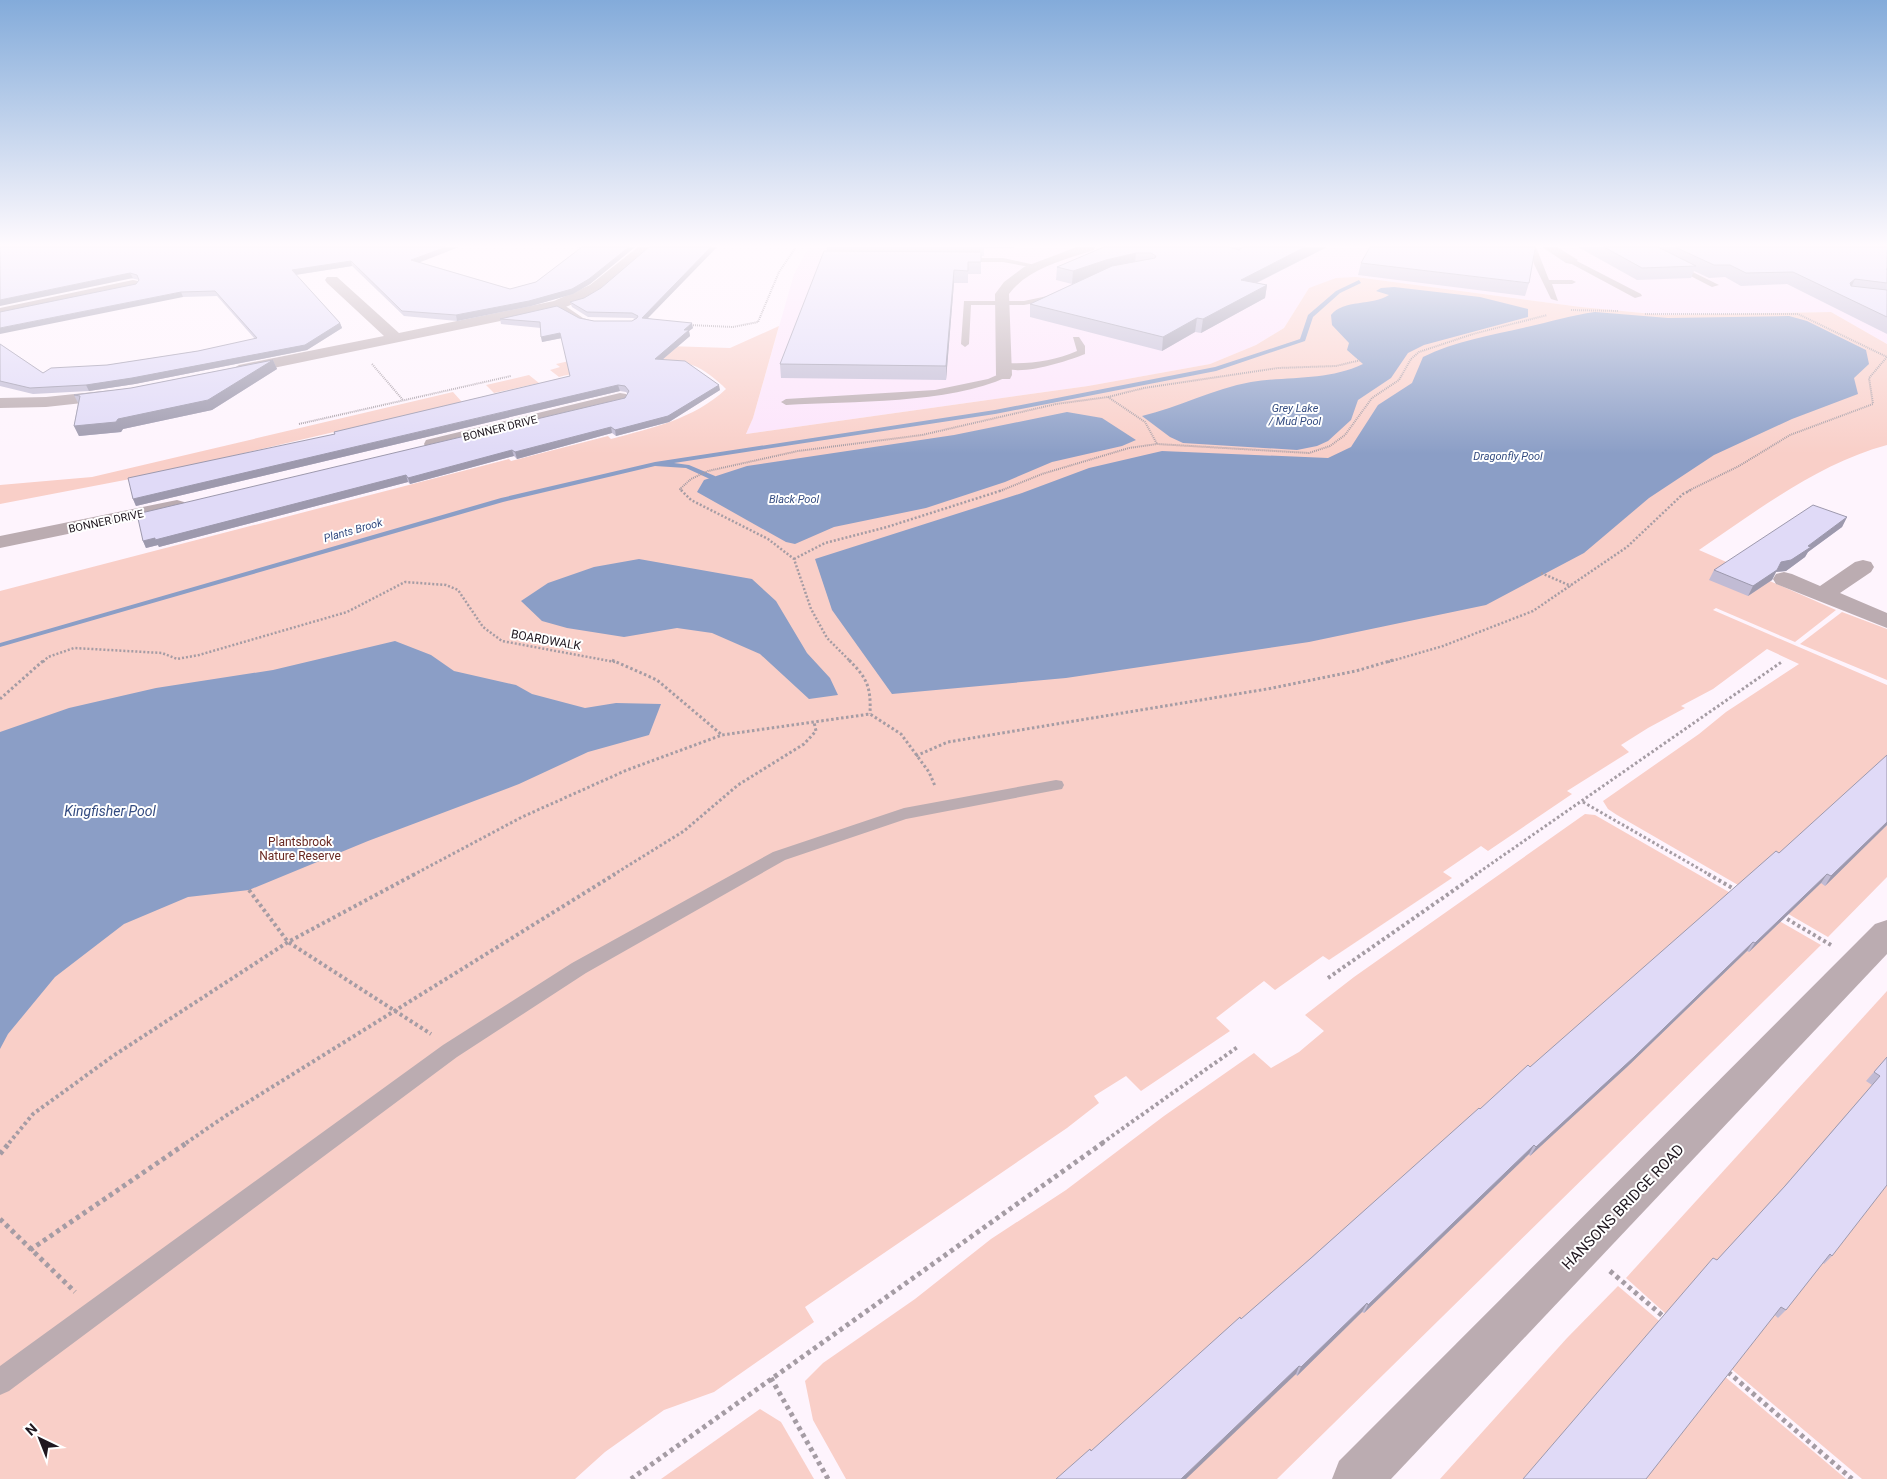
<svg xmlns="http://www.w3.org/2000/svg" width="1887" height="1479" viewBox="0 0 1887 1479" font-family="Roboto,sans-serif">
<style>
.built{fill:#fce4fb}
.green{fill:#f9cfc8}
.water{fill:#8b9ec6}
.lines{fill:none;stroke-linecap:round;stroke-linejoin:round}
.stream{fill:#8b9ec6;fill-rule:evenodd}
.path-far4{stroke:#a59ca4;stroke-width:2;stroke-dasharray:1 1;stroke-linecap:butt}
.path-far3{stroke:#a59ca4;stroke-width:2.5;stroke-dasharray:2 2;stroke-linecap:butt}
.path-far2{stroke:#a59ca4;stroke-width:3;stroke-dasharray:2.5 2.5;stroke-linecap:butt}
.path-far1{stroke:#a59ca4;stroke-width:4;stroke-dasharray:3 3;stroke-linecap:butt}
.path{stroke:#a59ca4;stroke-width:5;stroke-dasharray:4 4;stroke-linecap:butt}
.service{fill:#bbacb1;fill-rule:evenodd}
.minor{fill:#bbacb1;fill-rule:evenodd}
.wall{fill:#c1bbd4}
.shaded-wall{fill:#9d99ad}
.building{fill:#e0daf7;stroke:#9d99ad}
.labels{text-anchor:middle;stroke-width:4;stroke-linejoin:round;paint-order:stroke}
.far-water-label{font-size:11px;font-style:italic;fill:#344c81;stroke:#fff}
.far-street-label{font-size:11px;fill:#1f171f;stroke:#fff}
.street-label{font-size:12px;fill:#1f171f;stroke:#fff}
.park-label{font-size:12px;fill:#692922;stroke:#fff}
.water-label{font-size:14px;font-style:italic;fill:#344c81;stroke:#fff}
.near-street-label{font-size:15px;fill:#1f171f;stroke:#fff}
</style>
<rect width="100%" height="100%" fill="#fef4fd"/>
<!-- built -->
<path class="built" d="M809,247H1887V344L1831,312L1663,315L1581,307L1356,277L1309,288L1284,328L1256,345L1210,364L1088,386L746,434L753,418L794,274Z"/>
<!-- green -->
<g class="green">
<path d="M1356,277L1581,307L1663,315L1831,312L1887,344V445C1817,464 1758,510 1699,550L1836,610L1795,642L1716,608L1713,610L1887,685V877L1828,937L1617,815L1608,809L1603,801L1699,734L1726,712L1799,664L1767,649L1713,689L1681,706L1685,708L1648,728L1621,745L1629,752L1567,791L1572,794L1488,851L1481,846L1443,872L1452,878L1329,960L1323,956L1275,990L1264,981L1216,1018L1230,1031L1141,1091L1126,1076L1094,1096L1099,1103L1067,1128L805,1307L814,1322L714,1392L664,1410L605,1452L575,1479H0V591L482,466L509,459L511,461L608,436L611,439C652,428 694,419 726,389C718,381 704,369 692,365C665,356 588,370 559,377L550,370L560,367L556,364L587,357L667,346L730,348L779,326L753,418L746,434L1088,386L1210,364L1256,345L1284,328L1309,288L1336,278Z"/>
<path d="M529,375L539,383L494,393L486,385Z"/>
<path d="M453,392L462,402L151,475L0,504V485L92,477Z"/>
<path d="M1842,612L1887,629V680L1800,644Z"/>
<path d="M1585,814L1595,815L1821,945L1277,1479H846L813,1420L805,1381L823,1363L915,1299L991,1239L1066,1190L1164,1116L1254,1053L1271,1068L1299,1052L1324,1031L1305,1015L1354,977Z"/>
<path d="M1887,991V1479H1862L1665,1313L1626,1278Z"/>
<path d="M1618,1286L1846,1479H1440L1567,1338Z"/>
<path d="M760,1409L781,1422L814,1479H661Z"/>
</g>
<!-- water -->
<g class="water">
<path d="M1394,287L1480,297L1528,309V317L1424,345L1408,353L1391,378L1358,400L1351,420L1328,441L1317,446L1297,450L1183,443L1170,437L1142,416C1179,407 1213,389 1251,382C1289,376 1327,381 1363,364L1347,350L1349,343L1332,325L1331,315C1343,299 1373,306 1389,295L1376,291L1381,288Z"/>
<path d="M1595,312L1668,318L1789,316L1807,321L1866,350L1869,364L1854,378L1858,394L1792,419L1714,455L1649,498L1584,553L1486,605L1309,642L1066,678L892,694L832,610L815,559L1022,493L1089,468L1162,451L1328,458L1351,447L1378,405L1412,383L1423,357C1455,341 1492,335 1527,327C1550,322 1572,315 1595,312Z"/>
<path d="M1067,412L1102,418L1136,440L1122,446L1052,462L1005,482L926,508L834,527L795,544L786,542L697,492L704,480L747,466L954,435Z"/>
<path d="M639,559L752,579L776,601L807,653L830,678L838,695L809,699L760,654L712,633L677,628L624,637L567,628L542,621L521,601L548,583L594,567Z"/>
<path d="M395,641L431,655L454,671L516,685L532,694L585,708L616,703L661,704L649,735L588,752L519,784L368,841L249,890L188,897L124,924L55,977L8,1034L0,1049V732L69,708L156,688L273,670Z"/>
</g>
<g class="lines">
<!-- stream -->
<path class="stream" d="M1359,280L1361,283L1340,293L1313,317L1305,341L1216,371L995,414L674,463L689,465L715,476L716,478L712,480L686,468L655,466L503,502L0,647V643L501,498L655,462L995,410L1215,367L1300,339L1308,315L1336,291Z"/>
<!-- path-far4 -->
<g class="path-far4">
<path d="M1571,310L1619,311"/>
<path d="M1645,314H1798L1887,357L1869,378L1873,404L1790,435L1739,466L1688,491"/>
<path d="M689,325L733,327L758,322L779,272L796,247"/>
<path d="M372,364L403,400"/>
<path d="M1108,397L1145,422L1157,444"/>
<path d="M299,424L511,376"/>
<path d="M682,491L680,489L691,479L708,471L798,451L922,435L1056,404L1108,397L1144,388L1278,368L1336,366L1361,360"/>
<path d="M1000,491L1042,474L1129,448L1157,444L1309,453L1330,446L1345,435L1372,398L1399,380L1411,359L1419,352L1473,334L1547,315"/>
</g>
<!-- path-far3 -->
<g class="path-far3">
<path d="M681,490L691,500L768,539L794,559L811,609L827,638L851,662"/>
<path d="M794,559L825,543L887,527L1003,490"/>
<path d="M1541,573L1571,586"/>
<path d="M43,662L48,657L74,648L162,653L177,659L199,655L347,612L405,582L446,585L458,590L483,627L502,641L615,662"/>
<path d="M1388,662L1443,646L1533,611L1627,547L1683,494L1691,490"/>
</g>
<!-- path-far2 -->
<g class="path-far2">
<path d="M612,660L657,680L722,735"/>
<path d="M849,660C868,679 871,688 870,714"/>
<path d="M0,699L44,660"/>
<path d="M916,756L948,742L1267,689L1356,671L1393,660"/>
<path d="M1583,802L1710,875"/>
<path d="M413,875L522,817L627,770L722,735L870,714L901,734L929,772L935,786"/>
<path d="M613,875L684,831L738,785L804,744L816,731L814,722"/>
<path d="M1475,875L1783,661"/>
</g>
<!-- path-far1 -->
<g class="path-far1">
<path d="M1708,874L1736,890"/>
<path d="M249,890L288,942L431,1034"/>
<path d="M1782,916L1831,945"/>
<path d="M1328,978L1477,874"/>
<path d="M9,1143L33,1114L113,1056L288,942L415,874"/>
<path d="M186,1143L227,1115L615,874"/>
<path d="M1102,1143L1239,1046"/>
</g>
<!-- path -->
<g class="path">
<path d="M0,1154L10,1142"/>
<path d="M0,1219L75,1292"/>
<path d="M30,1250L188,1142"/>
<path d="M1610,1271L1664,1317"/>
<path d="M1728,1372L1852,1479"/>
<path d="M771,1378L828,1479"/>
<path d="M631,1479L1104,1142"/>
</g>
<!-- service -->
<g class="service">
<path d="M1530,247H1536L1549,280H1572L1576,282L1572,284H1552L1558,301L1551,299L1534,264Z"/>
<path d="M1634,247H1642L1719,285L1712,287Z"/>
<path d="M962,258H1003L1044,267L1040,269L1003,262H959Z"/>
<path d="M1571,258L1641,294L1642,296L1635,298L1568,262Z"/>
<path d="M1052,295L1056,297L1055,299L1024,305H971L969,344L965,347L961,344L964,301H1024Z"/>
<path d="M555,303H561L583,318L596,322L592,324L578,322L555,307Z"/>
<path d="M1073,337H1079L1085,346V354C1068,361 1016,378 1001,366L1005,363C1031,364 1054,361 1077,351Z"/>
<path d="M1004,372L1009,375L1007,377C949,404 851,401 786,405L781,402L786,399L935,390L988,379Z"/>
<path d="M1056,780L1062,781L1064,785L1062,789L906,819L785,860L586,973L457,1057L9,1391L0,1395V1366L443,1045L572,963L773,852L904,808Z"/>
</g>
<!-- minor -->
<g class="minor">
<path d="M638,247H652C633,273 593,297 563,308L239,375L231,370L239,365L384,336L327,283L325,280L327,277H337L399,333L554,301L590,285Z"/>
<path d="M1077,247H1095L1094,250C1064,260 1028,268 1009,294L1012,375L1010,379H998L996,375L995,294L1004,282L1024,267Z"/>
<path d="M1542,247H1557L1578,260L1571,264L1566,263Z"/>
<path d="M133,280L138,281L140,284L138,287L0,316V308Z"/>
<path d="M113,390L119,391L122,395L119,399L46,407L0,408V398L46,397Z"/>
<path d="M620,393L626,394L629,398L626,402L433,450L426,448L424,444L426,440Z"/>
<path d="M177,500L184,502L187,506L184,510L0,548V536Z"/>
<path d="M1863,560L1871,562L1874,567L1871,572L1840,593L1887,613V628L1776,584L1773,579L1776,574L1784,572L1792,574L1820,586L1855,562Z"/>
<path d="M1887,920V954L1391,1479H1332L1339,1461L1875,924Z"/>
</g>
</g>
<!-- wall -->
<g class="wall">
<path d="M0,247L419,262L510,289L536,282L580,248L574,247H635L590,284L573,294L531,306L457,321L404,316L352,266L296,275L340,323L342,328L307,350L135,384L89,391L33,394L0,386V344L43,373L107,365L198,351L255,339L217,296L183,297L136,284L139,280Z"/>
<path d="M649,247H717L648,318L693,328L689,331L690,336L662,360L720,390L669,422L616,436L612,433L517,459L514,456L410,484L408,482L159,547L158,545L146,548L143,541L625,398L628,394L626,392L620,391L136,506L133,499L334,434V432L570,376L562,338L542,342L541,328L501,324L500,319L579,318L594,321H632L635,319L633,318L588,317L572,307L570,302L584,298L601,288Z"/>
<path d="M827,247H1014V248H984V256H981V274H968V283H954L946,380L781,378L780,364L827,251Z"/>
<path d="M1104,247H1327L1257,283L1267,285L1265,298L1201,333L1195,332L1162,351L1030,317V304L1079,281L1072,284L1056,280L1057,267Z"/>
<path d="M1578,247H1887V334L1787,284L1741,286L1725,277L1709,278L1694,271L1691,278L1637,280Z"/>
<path d="M1361,263L1529,283L1525,296L1358,275Z"/>
<path d="M273,360L277,369L212,410L123,429L121,432L79,436L74,426L78,403L74,395L131,388Z"/>
<path d="M1847,517L1842,527L1808,552L1805,557L1786,571L1776,572L1772,580L1748,596L1709,580L1714,570Z"/>
<path d="M1887,825L1825,886L1821,883L1749,952L1747,951L1628,1066L1530,1156L1529,1154L1364,1313L1362,1312L1297,1376L1296,1374L1091,1451L1480,1109L1530,1067L1779,853Z"/>
<path d="M1887,1057L1832,1256L1824,1264L1823,1263L1786,1310L1778,1318L1717,1260L1782,1189L1872,1085L1866,1081Z"/>
</g>
<!-- shaded-wall -->
<g class="shaded-wall">
<path d="M446,247H459L413,265L411,260Z"/>
<path d="M629,247H635L590,284L573,294L531,306L457,321L456,315Z"/>
<path d="M711,247H717L643,323L642,318Z"/>
<path d="M1305,247H1327L1238,292L1241,280Z"/>
<path d="M1136,253L1135,265L1105,272L1072,284L1073,271L1106,260Z"/>
<path d="M351,261L352,266L294,275L292,270Z"/>
<path d="M954,270V283L946,380V366Z"/>
<path d="M130,273L133,278L0,306V300Z"/>
<path d="M1855,279L1849,292L1850,283Z"/>
<path d="M1267,285L1265,298L1201,333L1203,319Z"/>
<path d="M181,292L183,297L0,334V328Z"/>
<path d="M1197,318L1195,332L1162,351L1163,337Z"/>
<path d="M340,323L342,328L307,350L135,384L89,391L86,385Z"/>
<path d="M692,323L693,328L689,331L690,336L656,365L655,359L684,330Z"/>
<path d="M560,333L562,338L542,342L541,337Z"/>
<path d="M273,360L277,369L212,410L123,429L121,432L79,436L74,426L118,419Z"/>
<path d="M618,385L620,391L136,506L133,499Z"/>
<path d="M719,385L720,390L669,422L616,436L615,430Z"/>
<path d="M611,427L612,433L517,459L515,452Z"/>
<path d="M512,450L514,456L410,484L408,478Z"/>
<path d="M406,475L408,482L159,547L158,545L146,548L143,541Z"/>
<path d="M1847,517L1842,527L1808,552L1805,557L1786,571L1776,572L1772,580L1748,596L1753,586L1781,562L1808,546Z"/>
<path d="M1887,822V825L1825,886L1831,876Z"/>
<path d="M1827,874L1821,883L1749,952L1755,943Z"/>
<path d="M1753,942L1747,951L1628,1066L1530,1156L1536,1147Z"/>
<path d="M1534,1145L1529,1154L1364,1313L1368,1305Z"/>
<path d="M1367,1303L1362,1312L1297,1376L1301,1367Z"/>
<path d="M1299,1366L1296,1374L1186,1479H1181Z"/>
</g>
<!-- building -->
<g class="building">
<path d="M0,247H446L411,260L510,289L536,282L582,247H629L589,279L572,289L529,301L456,315L402,311L351,261L292,270L340,323L305,345L132,378L86,385L30,388L0,381V344L43,373L51,368L107,365L198,351L257,338L215,291L181,292L0,328V312L136,284L139,280L137,275L130,273L0,300Z"/>
<path d="M649,247H711L642,318L692,323L684,330H689L655,359L685,361L719,385L668,416L615,430L611,427L515,452L512,450L408,478L406,475L155,540V538L143,541L137,514L625,398L629,391L625,386L618,385L133,499L128,478L335,434L334,432L570,376L560,333L541,337L540,322L500,319L557,306L579,318L594,321H632L637,318L638,316L632,313L587,312L570,302L584,298L601,288Z"/>
<path d="M1104,247H1229L1239,250L1243,247H1305L1241,280L1267,285L1203,319L1197,318L1163,337L1030,304L1112,266L1155,258L1156,256L1151,253H1136L1106,260L1073,271L1057,267Z"/>
<path d="M1370,247H1535V249L1529,283L1361,263Z"/>
<path d="M1604,247H1658L1696,266L1642,268Z"/>
<path d="M1675,247H1887V269H1886L1887,270V283L1855,279L1850,283L1851,286L1887,290V317L1793,272L1746,273L1730,265H1714Z"/>
<path d="M824,251L981,252V262H968V271L954,270L946,366L780,364Z"/>
<path d="M273,360L208,400L118,419L116,422L74,426L80,396L74,395L131,388Z"/>
<path d="M1813,505L1847,517L1808,546L1811,547L1791,560L1781,562L1777,570L1753,586L1714,570Z"/>
<path d="M1887,755V822L1831,876L1827,874L1755,943L1753,942L1634,1057L1536,1147L1534,1145L1368,1305L1367,1303L1301,1367L1299,1366L1181,1479H1056L1090,1449L1091,1451L1240,1317L1241,1319L1310,1259L1479,1108L1480,1109L1528,1065L1530,1067L1776,851L1779,853Z"/>
<path d="M1887,1057V1185L1832,1256L1830,1254L1786,1310L1781,1307L1646,1479H1523L1713,1258L1717,1260L1785,1186L1880,1076L1874,1072Z"/>
</g>
<!-- sky -->
<linearGradient id="sky" x2="0" y2="1"><stop stop-color="#83abda"/><stop offset="0.54" stop-color="#fffafe"/><stop offset="1" stop-color="#fffafe" stop-opacity="0"/></linearGradient>
<rect width="1887" height="454" fill="url(#sky)"/>
<g class="labels">
<!-- far-water labels -->
<g class="far-water-label">
<text x="1295" y="412">Grey Lake<tspan x="1295" dy="13">/ Mud Pool</tspan></text>
<text x="1508" y="460">Dragonfly Pool</text>
<text x="794" y="503">Black Pool</text>
<text transform="translate(353 530) rotate(-16)" y="4">Plants Brook</text>
</g>
<!-- far-street labels -->
<g class="far-street-label">
<text transform="translate(500 428) rotate(-14)" y="4">BONNER DRIVE</text>
<text transform="translate(106 521) rotate(-12)" y="4">BONNER DRIVE</text>
</g>
<!-- street labels -->
<g class="street-label">
<text transform="translate(546 640) rotate(10)" y="4">BOARDWALK</text>
</g>
<!-- park labels -->
<g class="park-label">
<text x="300" y="846">Plantsbrook<tspan x="300" dy="14">Nature Reserve</tspan></text>
</g>
<!-- water labels -->
<g class="water-label">
<text x="110" y="816">Kingfisher Pool</text>
</g>
<!-- near-street labels -->
<g class="near-street-label">
<text transform="translate(1623 1207) rotate(-46)" y="5">HANSONS BRIDGE ROAD</text>
</g>
</g>
<!-- north arrow -->
<g transform="translate(40 1439) rotate(317)" stroke="#ffffff" stroke-width="4" paint-order="stroke">
<path d="M0-4L9 19L0 12L-9 19Z" fill="#1f171f"/>
<text y="-8" font-size="14" font-weight="bold" text-anchor="middle" fill="#1f171f">N</text>
</g>
</svg>
